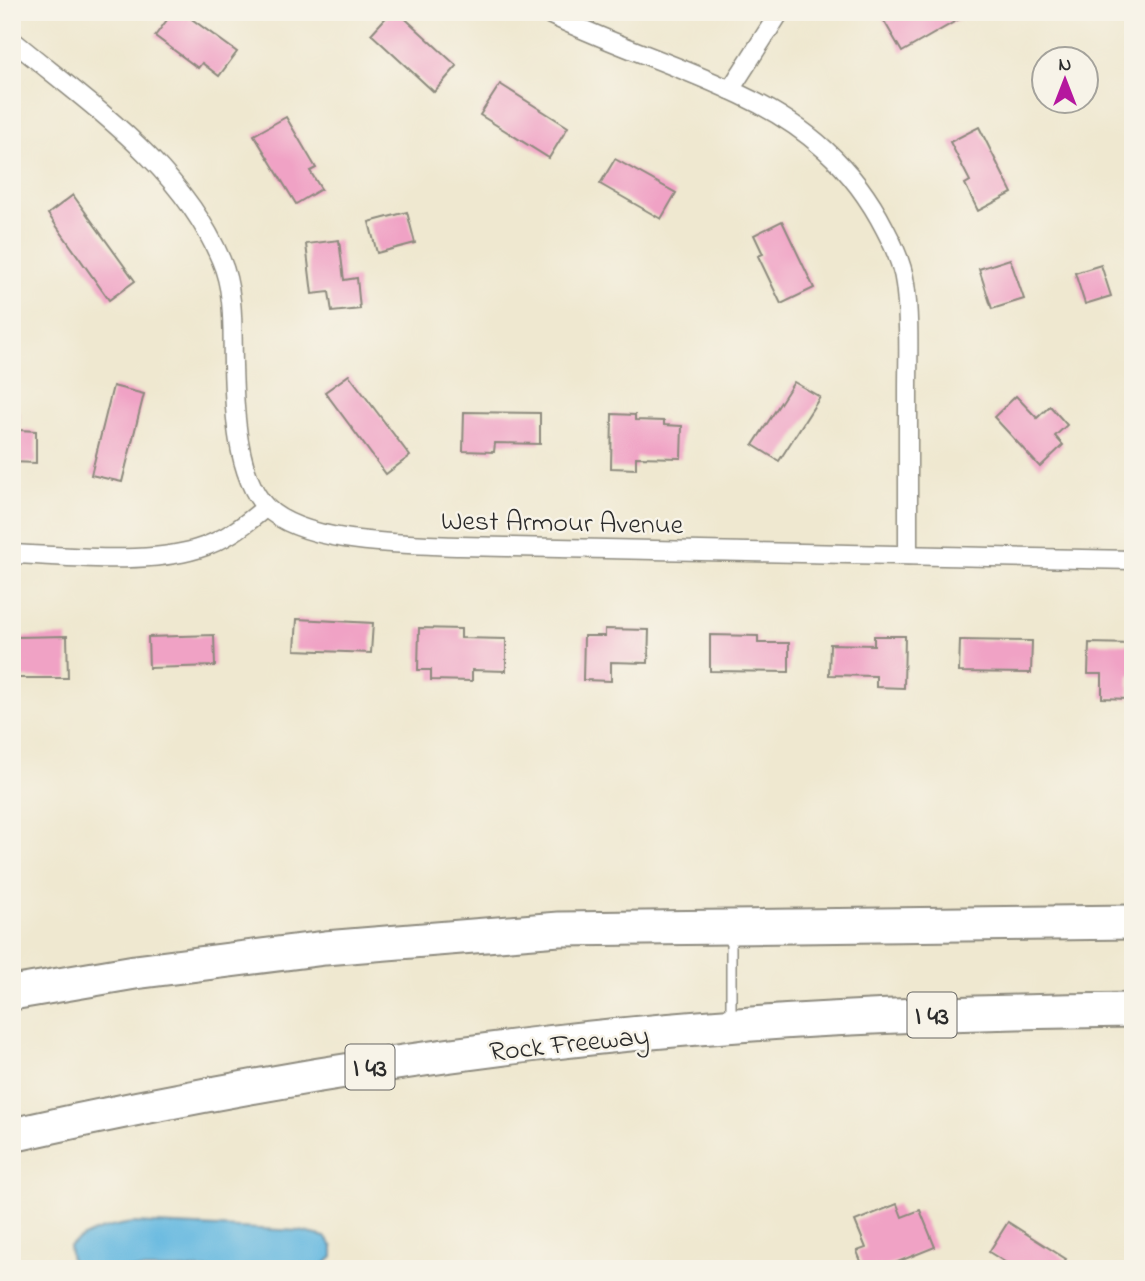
<svg xmlns="http://www.w3.org/2000/svg" width="1145" height="1281" viewBox="0 0 1145 1281" font-family="'Indie Flower',sans-serif">
<style>
.water{fill:#64b8e0;stroke:#487286;stroke-width:2}
.building{fill:#f0a2c5}
.lines{fill:none;stroke-linecap:round;stroke-linejoin:round}
.lane-casing{stroke:#8d8a7e;stroke-width:12}
.street-casing{stroke:#8d8a7e;stroke-width:21}
.highway-casing{stroke:#8d8a7e;stroke-width:37}
.lane{stroke:#fff;stroke-width:9}
.street{stroke:#fff;stroke-width:18}
.highway{stroke:#fff;stroke-width:33}
.labels{text-anchor:middle;stroke-width:5;stroke-linejoin:round;paint-order:stroke}
.shield{fill:#f7f3e8;stroke:#686764;stroke-width:2}
.shield-label{font-size:26px;font-weight:bold;fill:#2b2b2b}
.street-label{font-size:28px;fill:#2b2b2b;stroke:#f7f3e8}
</style>
<rect width="100%" height="100%" fill="#f7f3e8"/>
<filter id="ink" filterUnits="userSpaceOnUse"><feTurbulence type="fractalNoise" baseFrequency=".0143" numOctaves="2"/><feDisplacementMap in="SourceGraphic" scale="14" xChannelSelector="R" yChannelSelector="G"/><feConvolveMatrix kernelMatrix="1 2 1 2 8 2 1 2 1" color-interpolation-filters="sRGB"/></filter>
<filter id="wash" filterUnits="userSpaceOnUse"><feTurbulence type="fractalNoise" baseFrequency=".00686" numOctaves="4" result="noise"/><feDisplacementMap in="SourceGraphic" scale="28" xChannelSelector="R" yChannelSelector="G"/><feGaussianBlur stdDeviation="1.57" result="paint"/><feColorMatrix in="noise" values="0 0 0 0 0 0 0 0 0 0 0 0 0 0 0 0 0 1.4 0 .05"/><feComposite in="paint" operator="in"/></filter>
<g filter="url(#wash)">
<rect width="100%" height="100%" fill="#efe8d0"/>
<!-- water -->
<path class="water" d="M134,1223L300,1231L325,1237L333,1247V1257L319,1269H72L69,1246C90,1231 109,1226 134,1223Z"/>
<g id="blocks">
<!-- building -->
<g class="building">
<path d="M173,12H182L237,52L219,76L202,63L198,68L155,36Z"/>
<path d="M391,12H398L457,66L434,92L371,34Z"/>
<path d="M884,12H958L961,18L902,52L880,14Z"/>
<path d="M500,84L568,127L549,158L480,115Z"/>
<path d="M286,117L316,168L310,171L321,189L296,204L254,135Z"/>
<path d="M979,127L1012,193L978,211L965,184L970,181L950,142Z"/>
<path d="M615,159L676,193L661,219L600,184Z"/>
<path d="M73,195L135,281L109,300L48,214Z"/>
<path d="M407,212L415,243L377,253L369,222Z"/>
<path d="M782,221L814,288L781,304L758,256L763,254L754,235Z"/>
<path d="M339,240L344,280L357,278L360,309L332,312L329,292L312,294L306,244Z"/>
<path d="M1010,259L1024,299L992,309L979,269Z"/>
<path d="M1101,265L1111,296L1085,304L1075,273Z"/>
<path d="M349,375L410,456L386,474L325,392Z"/>
<path d="M794,382L820,397L779,461L753,445Z"/>
<path d="M113,386L144,394L122,482L91,475Z"/>
<path d="M1016,396L1037,418L1050,406L1067,425L1055,436L1063,445L1040,467L994,417Z"/>
<path d="M12,412H20L19,430L36,431V463L12,462Z"/>
<path d="M464,412L540,413V444L495,443L494,452L463,451Z"/>
<path d="M612,414L635,415V420L664,421V425L682,426L681,458L636,457V469L611,468Z"/>
<path d="M297,619L373,623L371,653L295,650Z"/>
<path d="M419,628L461,629V638L506,639V671L472,670V681L431,680V670H418Z"/>
<path d="M605,629L649,630L648,663L611,662V681L583,680L584,636H605Z"/>
<path d="M214,635L215,666L149,668L148,637Z"/>
<path d="M710,635L758,636V643H789V672L710,671Z"/>
<path d="M67,636L68,678H17L16,637Z"/>
<path d="M874,636H905L904,688L876,687V676L829,675L830,644L874,645Z"/>
<path d="M960,640L1032,641L1031,673L959,672Z"/>
<path d="M1089,643L1133,644V675H1129V699L1102,698V674H1088Z"/>
<path d="M897,1204L902,1217L920,1210L935,1247L880,1269H864L857,1251L866,1248L855,1221Z"/>
<path d="M1008,1222L1066,1259L1059,1269H1016L989,1252Z"/>
</g>
</g>
</g>
<g filter="url(#ink)">
<use href="#blocks" fill-opacity="0" stroke="#8d8a7e" stroke-width="2"/>
<g class="lines">
<!-- lane casing -->
<g class="lane-casing">
<path id="lane" d="M731,933V1021"/>
</g>
<!-- street casing -->
<g class="street-casing">
<g id="street">
<path d="M545,12C609,44 677,64 741,95C805,125 853,166 885,229C894,246 903,266 905,284C910,319 908,355 908,390C908,445 908,500 908,555"/>
<path d="M12,40C89,104 181,165 221,260C235,292 232,331 233,365C234,405 236,476 266,507C304,545 408,544 460,546L1133,560"/>
<path d="M730,90L780,12"/>
<path d="M12,554C67,556 145,565 197,549C224,541 245,525 266,507"/>
</g>
</g>
<!-- highway casing -->
<g class="highway-casing">
<g id="highway">
<path d="M12,993L135,972L325,948L559,929L1133,922"/>
<path d="M12,1135C186,1096 361,1065 538,1044C735,1020 934,1012 1133,1010"/>
</g>
</g>
<!-- lane -->
<use href="#lane" class="lane"/>
<!-- street -->
<use href="#street" class="street"/>
<!-- highway -->
<use href="#highway" class="highway"/>
</g>
</g>
<g class="labels">
<!-- shield labels -->
<g class="shield">
<rect x="907.5" y="992.5" width="49" height="45" rx="5"/>
<rect x="345.5" y="1044.5" width="49" height="45" rx="5"/>
</g>
<g class="shield-label">
<text x="932" y="1024">I 43</text>
<text x="370" y="1076">I 43</text>
</g>
<!-- street labels -->
<g class="street-label">
<text transform="translate(562 521) rotate(1)" y="10">West Armour Avenue</text>
<text transform="translate(569 1042) rotate(-6)" y="10">Rock Freeway</text>
</g>
</g>
<!-- margin -->
<rect width="1145" height="1281" fill="none" stroke="#f7f3e8" stroke-width="42"/>
<!-- north arrow -->
<g transform="translate(1065 80)"><circle r="33" fill="#f7f3e8" stroke="#a5a39c" stroke-width="2"/>
<path d="M0-5L12 26L0 18L-12 26Z" fill="#b5179e"/>
<text y="-10" font-size="19" font-weight="bold" text-anchor="middle" fill="#2b2b2b">N</text>
</g>
</svg>
